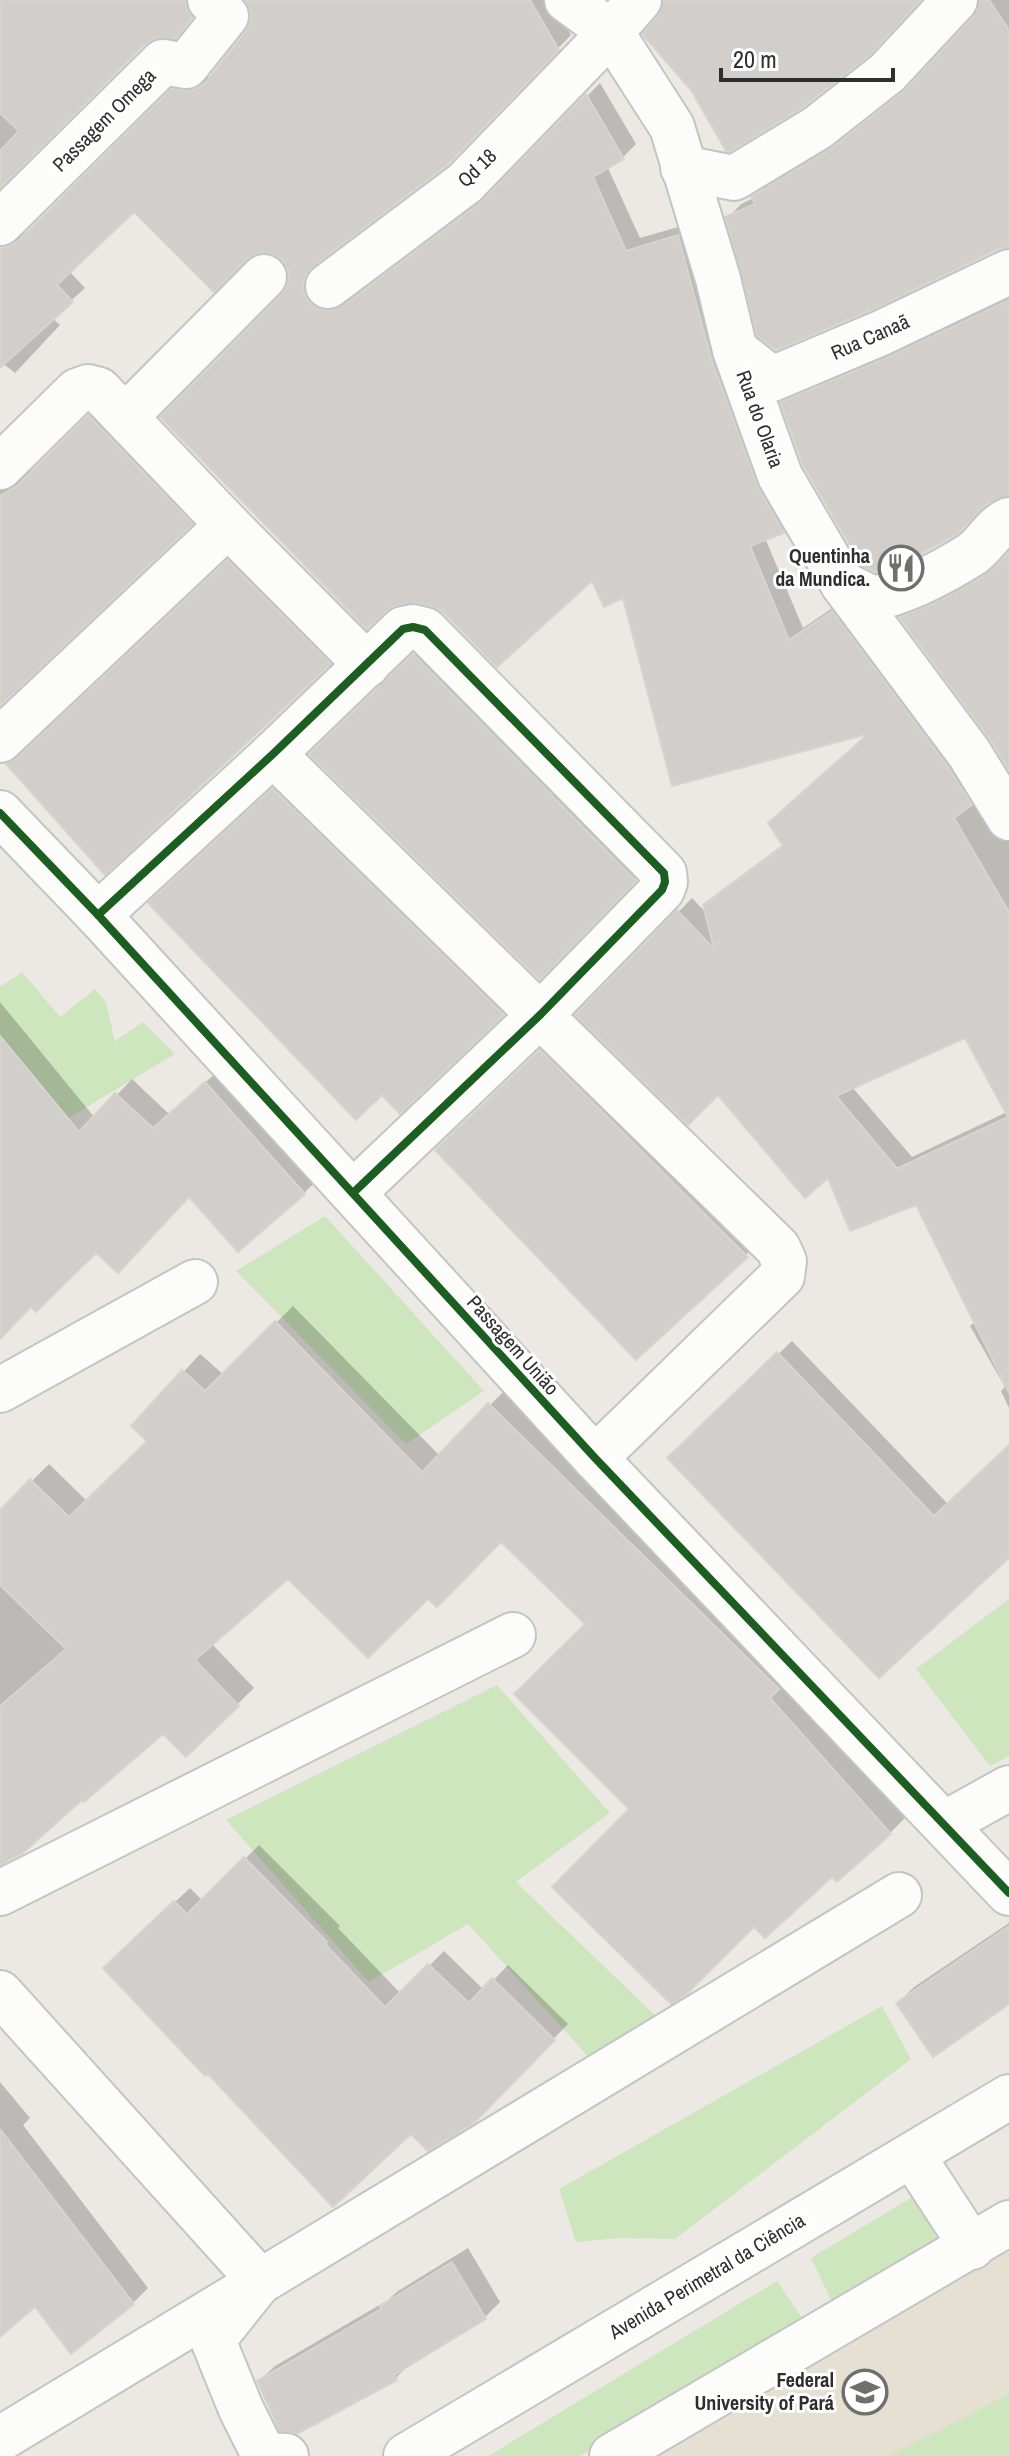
<svg xmlns="http://www.w3.org/2000/svg" width="1009" height="2456" viewBox="0 0 1009 2456" font-family="'Archivo Narrow',sans-serif">
<style>
.education{fill:#e6e0d3}
.green{fill:#cee6be}
.shadow{fill:#0003;fill-rule:evenodd}
.building{fill:#d1cecb;stroke:#d7d4d0;stroke-width:2;fill-rule:evenodd}
.lines{fill:none;stroke-linecap:round;stroke-linejoin:round}
.street-casing{stroke:#c5c4c5;stroke-width:48}
.secondary-casing{stroke:#c5c4c5;stroke-width:48}
.street{stroke:#fcfcfb;stroke-width:44}
.secondary{stroke:#fcfcfb;stroke-width:44}
.cycleway-casing{stroke:#fff;stroke-width:13}
.cycleway{stroke:#1b5e20;stroke-width:8}
.labels{text-anchor:middle;stroke-width:6;stroke-linejoin:round;paint-order:stroke}
.street-label{font-size:20px;fill:#2e2e2e;stroke:#fff}
.poi-label{font-size:20px;font-weight:bold;fill:#2e2e2e;stroke:#fff;text-anchor:end}
</style>
<rect width="100%" height="100%" fill="#ece8e4"/>
<!-- education -->
<path class="education" d="M1009,2223V2456H613Z"/>
<!-- green -->
<g class="green">
<path d="M22,972L60,1017L95,989L106,1002L115,1041L143,1022L175,1054L45,1132L0,1085V987Z"/>
<path d="M325,1216L484,1391L406,1444L236,1271Z"/>
<path d="M1009,1599V1756L990,1766L916,1669Z"/>
<path d="M497,1685L610,1813L516,1882L662,2022L594,2063L468,1924L369,1982L226,1820Z"/>
<path d="M882,2006L911,2059L675,2239L620,2238L576,2242L559,2189Z"/>
<path d="M916,2195L942,2249L835,2308L811,2258Z"/>
<path d="M777,2281L804,2321L580,2456H488Z"/>
<path d="M1009,2394V2456H889Z"/>
</g>
<!-- shadow -->
<g class="shadow">
<path d="M0,0H203L205,3L175,37L156,36L144,43L0,185Z"/>
<path d="M245,0H550L571,35L447,163L317,262L316,276L347,298L359,293L494,191L600,83L636,144L623,157L607,166L640,238L692,223L796,518L783,531L765,538L803,628L846,599L1009,825V1408L1001,1391L1005,1387L970,1326L976,1321L917,1202L829,1175L718,1092L578,1015L692,898L708,915L705,906L719,892L784,844L873,730L592,577L284,295L290,283V269L282,257L272,251L134,209L69,271L85,288L52,318L60,325L15,373L0,361V230L8,235L22,234L33,228L187,76L209,77L215,73L247,33L252,22V7ZM966,1035L1007,1112L912,1157L852,1087Z"/>
<path d="M981,0H1009V246L728,218L741,204L754,198L767,184L846,136L917,80L975,18Z"/>
<path d="M1009,294V493L783,403L796,389Z"/>
<path d="M113,393L215,499L0,704V451L24,475L44,461Z"/>
<path d="M250,540L351,641L329,662L9,764Z"/>
<path d="M1009,556V767L991,737L902,618L915,605L964,584Z"/>
<path d="M436,634L656,858L539,977L333,733Z"/>
<path d="M295,768L524,992L400,1111L172,881Z"/>
<path d="M0,1002L95,1118L132,1079L169,1114L222,1068L319,1178L304,1193L190,1194L96,1250L31,1304L0,1337Z"/>
<path d="M562,1030L768,1234L636,1357L459,1128Z"/>
<path d="M293,1306L440,1456L507,1388L907,1816L890,1833L832,1874L631,1809L587,1624L501,1539L428,1596L288,1576L211,1643L254,1688L186,1755L163,1731L82,1797L0,1843V1513L49,1464L87,1501L150,1440L134,1426L200,1354L224,1375Z"/>
<path d="M792,1341L948,1504L1009,1447V1555L670,1458Z"/>
<path d="M259,1845L340,1926L338,1928L401,1994L444,1951L484,1990L508,1965L568,2024L474,2120L411,2131L120,1953L190,1888L203,1901Z"/>
<path d="M1009,1923V2002L898,2003L914,1987Z"/>
<path d="M0,2082L30,2118L23,2125L148,2288L133,2303L71,2351L35,2305L0,2335Z"/>
<path d="M468,2248L500,2302L484,2318L412,2361L396,2378L259,2381L275,2366L388,2300L398,2291Z"/>
</g>
<!-- building -->
<g class="building">
<path d="M0,0H186V7L192,18L176,39L156,38L145,44L0,188V151L19,131L0,113Z"/>
<path d="M245,0H530L559,50L448,164L312,267L305,277L303,290L309,302L318,309L330,311L343,306L480,203L586,94L624,159L593,177L626,251L678,235L711,358L757,485L784,533L750,546L789,640L832,611L948,767L972,805L954,818L1009,912V1393L916,1205L850,1231L828,1178L805,1198L718,1095L688,1125L575,1015L677,910L714,949L703,905L783,846L768,823L868,734L672,786L623,598L604,607L592,581L497,667L443,612L431,606L418,603L397,605L386,611L367,629L160,417L282,294L288,283V270L281,259L271,253H258L247,259L214,292L134,212L57,285L73,302L0,368V247H7L18,241L171,89L194,90L206,82L246,31L251,20L250,9ZM965,1038L1008,1117L898,1168L900,1172L836,1096Z"/>
<path d="M663,0H921L870,55L803,107L729,152L726,151L691,90L642,34L658,16Z"/>
<path d="M979,0H989L1009,30V247L998,249L871,310L776,350L757,336L725,217L755,204L751,197L830,149L902,93L973,17Z"/>
<path d="M1009,300V495L988,503L957,534L913,558L876,572L862,566L803,465L780,402L891,356Z"/>
<path d="M88,415L193,524L0,706V496L18,485Z"/>
<path d="M1009,552V770L989,738L899,617L935,603L974,582L993,569Z"/>
<path d="M227,560L331,664L105,875L6,764L17,758Z"/>
<path d="M413,654L636,881L540,980L309,754Z"/>
<path d="M272,788L504,1015L400,1114L382,1095L356,1120L148,903Z"/>
<path d="M0,1036L79,1132L115,1093L153,1128L205,1082L305,1194L238,1252L189,1197L118,1273L96,1253L36,1312L31,1307L0,1339Z"/>
<path d="M540,1050L748,1257L636,1360L435,1150Z"/>
<path d="M275,1321L422,1472L488,1403L779,1689L770,1698L891,1834L837,1882L832,1877L765,1938L754,1927L687,1994L671,2004L552,1887L629,1809L514,1694L585,1624L501,1542L437,1607L428,1599L368,1658L288,1579L195,1660L239,1706L186,1757L163,1734L84,1802L82,1800L23,1853L0,1865V1706L66,1649L0,1585V1510L30,1479L69,1517L147,1441L131,1426L182,1370L205,1391Z"/>
<path d="M777,1352L934,1516L1009,1445V1558L879,1678L667,1458Z"/>
<path d="M244,1857L327,1942L325,1944L385,2007L428,1964L469,2003L492,1978L555,2040L475,2122L428,2151L411,2134L333,2207L208,2074L205,2076L103,1968L174,1901L187,1914Z"/>
<path d="M1009,1926V2004L933,2057L896,2003Z"/>
<path d="M0,2129L134,2304L71,2354L35,2307L0,2337Z"/>
<path d="M452,2262L486,2319L394,2375L397,2380L297,2434L280,2431L257,2381L381,2309L380,2306Z"/>
</g>
<g class="lines">
<!-- street casing -->
<g class="street-casing">
<g id="street">
<path d="M567,0L611,32L672,127L718,279L735,350L780,476L843,584L969,753L1009,818"/>
<path d="M683,168L734,178L817,128L887,73L955,0"/>
<path d="M0,223L163,62L186,66L226,16L210,0"/>
<path d="M328,286L465,183L611,32L639,0"/>
<path d="M735,350L772,379L881,333L1009,272"/>
<path d="M125,417L264,277"/>
<path d="M0,467L77,391L88,387L99,390L228,525L367,665"/>
<path d="M843,584L873,599C907,591 942,573 972,554C986,544 993,527 1009,520"/>
<path d="M0,740L228,525"/>
<path d="M273,754L778,1248L784,1261L782,1276L595,1458"/>
<path d="M0,813L98,915L595,1458L1009,1893"/>
<path d="M98,915L273,754L403,629L413,627L425,630L664,873L665,882L662,890L541,1014L353,1193"/>
<path d="M0,1390L195,1282"/>
<path d="M944,1824L1009,1788"/>
<path d="M0,1893L513,1635"/>
<path d="M0,1993L260,2281L213,2340L241,2409L264,2455L286,2456"/>
<path d="M0,2439L899,1895"/>
</g>
</g>
<!-- secondary casing -->
<g class="secondary-casing">
<g id="secondary">
<path d="M912,2155L972,2247"/>
<path d="M406,2456L1009,2097"/>
<path d="M612,2456L1009,2223"/>
</g>
</g>
<!-- street -->
<use href="#street" class="street"/>
<!-- secondary -->
<use href="#secondary" class="secondary"/>
<!-- cycleway casing -->
<g class="cycleway-casing">
<g id="cycleway">
<path d="M0,813L98,915L595,1458L1009,1893"/>
<path d="M98,915L273,754L403,629L413,627L425,630L664,873L665,882L662,890L541,1014L353,1193"/>
</g>
</g>
<!-- cycleway -->
<use href="#cycleway" class="cycleway"/>
</g>
<!-- icons -->
<defs>
<g id="restaurant-ring" transform="scale(2.3)"><circle r="9.5" fill="#fff" stroke="#706f6e" stroke-width="1.5"/><path d="M-5-6h1v4h1v-4h1v4h1v-4h1v5L-1.5 .5V6h-2V.5L-5-1ZM5-6V6H3V1.5H1.5Q1.5-4 5-6Z" fill="#706f6e"/></g>
<g id="university-ring" transform="scale(2.3)"><circle r="9.5" fill="#fff" stroke="#706f6e" stroke-width="1.5"/><path d="M0-5L7-2L0 1L-7-2ZM-4 1L0 2.5L4 1V4Q0 6-4 4Z" fill="#706f6e"/></g>
</defs>
<g fill-rule="evenodd">
<use href="#restaurant-ring" x="901" y="568"/>
<use href="#university-ring" x="865" y="2392"/>
</g>
<g class="labels">
<!-- street labels -->
<g class="street-label">
<text transform="translate(104 120) rotate(-45)" y="7">Passagem Omega</text>
<text transform="translate(477 168) rotate(-44)" y="7">Qd 18</text>
<text transform="translate(870 337) rotate(-24)" y="7">Rua Canaã</text>
<text transform="translate(760 419) rotate(70)" y="7">Rua do Olaria</text>
<text transform="translate(513 1345) rotate(48)" y="7">Passagem União</text>
<text transform="translate(707 2276) rotate(-31)" y="7">Avenida Perimetral da Ciência</text>
</g>
<!-- poi labels -->
<g class="poi-label">
<text x="870" y="563">Quentinha<tspan x="870" dy="23">da Mundica.</tspan></text>
<text x="834" y="2387">Federal<tspan x="834" dy="23">University of Pará</tspan></text>
</g>
</g>
<!-- scale -->
<path d="M721 68v12h172v-12" fill="none" stroke="#2e2e2e" stroke-width="4"/>
<text x="733" y="68" font-size="24" fill="#2e2e2e" stroke="#ffffff" stroke-width="6" paint-order="stroke">20 m</text>
</svg>
